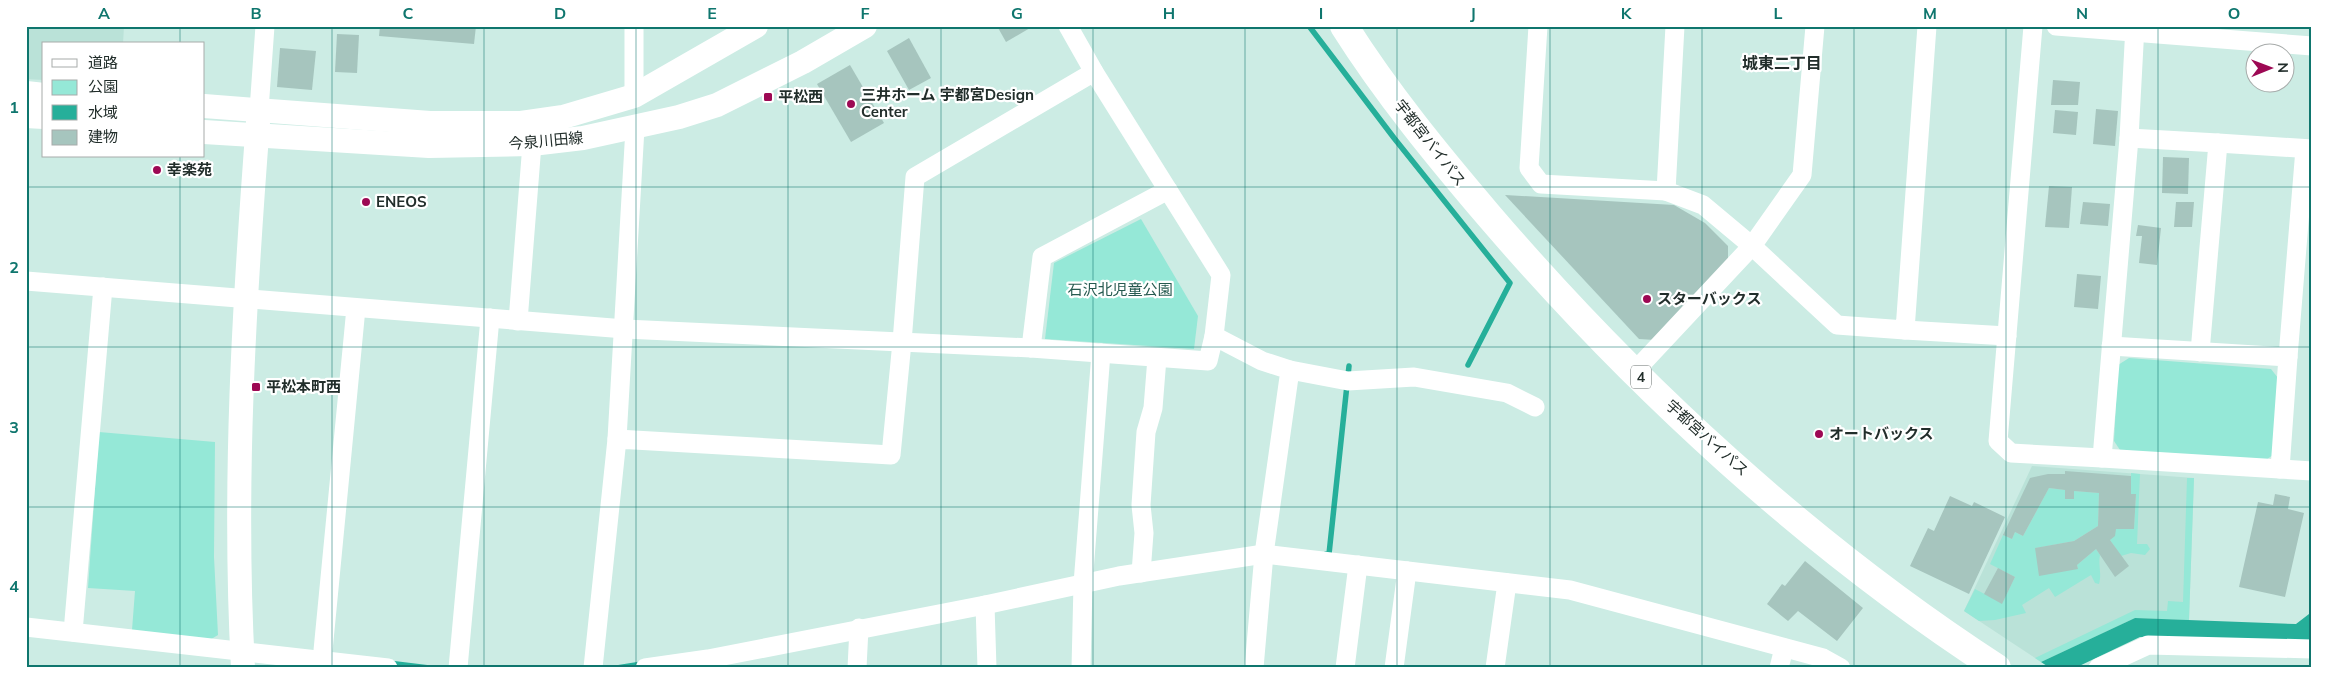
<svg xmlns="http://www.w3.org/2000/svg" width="2338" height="694" viewBox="0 0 2338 694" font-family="Mulish,'Noto Sans JP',sans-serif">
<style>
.built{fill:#bae2d8}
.green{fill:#95e8d7}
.water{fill:#26af9a}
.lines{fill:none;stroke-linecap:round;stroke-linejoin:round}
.stream{stroke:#26af9a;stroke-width:5.5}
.building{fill:#a6c5be}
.minor{stroke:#fff;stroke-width:19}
.tertiary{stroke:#fff;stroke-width:24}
.trunk{stroke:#fff;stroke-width:28}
.grid{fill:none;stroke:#0f766e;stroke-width:1;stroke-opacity:0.55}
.poi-dot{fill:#9d0954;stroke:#fff;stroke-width:2}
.labels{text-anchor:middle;stroke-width:4.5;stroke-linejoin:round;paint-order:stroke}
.shield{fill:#fff;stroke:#646d6b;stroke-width:1}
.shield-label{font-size:14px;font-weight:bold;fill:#222e2b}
.poi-label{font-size:15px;font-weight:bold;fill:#222e2b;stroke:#fff;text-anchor:start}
.street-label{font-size:15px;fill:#222e2b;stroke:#fff}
.park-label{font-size:15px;fill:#265a50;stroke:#fff}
.neighbourhood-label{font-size:16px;font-weight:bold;fill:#222e2b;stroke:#fff}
.neatline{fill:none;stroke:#0f766e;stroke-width:2}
.grid-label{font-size:16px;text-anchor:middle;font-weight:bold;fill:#0f766e}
</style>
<rect width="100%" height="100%" fill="#ccece4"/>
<!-- built -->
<g class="built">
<path d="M26,26H124L123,44H44V80L26,79Z"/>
<path d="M2032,466L2194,478L2189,620L2135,618L2041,662L1964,611Z"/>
</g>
<!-- green -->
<g class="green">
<path d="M1141,219L1198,316L1194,349L1045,339L1054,263Z"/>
<path d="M2129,358L2271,369L2278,378L2273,455L2263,462L2120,450L2114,441L2118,365Z"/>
<path d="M99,432L215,442L214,557L218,635L208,641L132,630L135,591L88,588Z"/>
<path d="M2131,473L2140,474L2137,544H2147L2150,549L2145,555L2131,553L2121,556L2110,540L2116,529H2134L2136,495L2131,494Z"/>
<path d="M2187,478H2194L2189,620L2135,618L2041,662L2035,658L2135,610L2167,611L2168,601L2183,602Z"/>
<path d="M2049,488L2065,490L2066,499L2074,498V491L2099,493L2098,526L2074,541L2036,548L2078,569L2077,565L2096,549L2100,555C2098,565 2102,574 2099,584L2095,583L2091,575L2055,597L2049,588L2022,605L2026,613L1995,620L1979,621L1964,611L1975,589L2002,603L2015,577L1990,564L2003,535L2012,539L2015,532L2023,536Z"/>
</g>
<!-- water -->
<path class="water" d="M2312,603V644L2140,637L2075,668H2050L2041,662L2135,618L2296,624L2309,614Z"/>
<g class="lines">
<!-- stream -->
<g class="stream">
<path d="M1309,26L1394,138L1510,283L1468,365"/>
<path d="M1326,554H1329L1349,366"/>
<path d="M388,663L429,668"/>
<path d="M617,668L642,664"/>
</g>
</g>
<!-- building -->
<g class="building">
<path d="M380,26H476L474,44L379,36Z"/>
<path d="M997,26H1029L1030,28L1006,42Z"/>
<path d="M337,34L359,35L357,73L335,72Z"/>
<path d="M909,38L931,78L909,90L887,51Z"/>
<path d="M280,48L316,51L312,90L277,87Z"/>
<path d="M850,65L884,123L851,142L817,84Z"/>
<path d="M2053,80L2080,82L2078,105H2051Z"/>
<path d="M2096,109L2118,111L2115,146L2093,144Z"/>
<path d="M2055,110L2078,112L2076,135L2053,133Z"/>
<path d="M2163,157L2189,158L2188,194L2162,193Z"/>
<path d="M2049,186L2072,187L2069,228L2045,227Z"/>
<path d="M1505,195L1674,205L1705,223L1728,246V259L1655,340L1639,339Z"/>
<path d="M2083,202L2110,204L2108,226L2080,224Z"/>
<path d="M2176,202H2194L2192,227H2174Z"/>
<path d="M2138,225L2161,228L2157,265L2139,263L2142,236H2136Z"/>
<path d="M2077,274L2101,276L2098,309L2074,307Z"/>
<path d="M2065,471L2131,476V494H2136L2134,529H2116L2115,536L2110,540L2129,566L2115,577L2096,549L2077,565L2078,569L2039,576L2035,548L2074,541L2098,526L2099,493L2074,491V499H2065V490L2049,488L2023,536L2015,532L2012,539L2003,535L2030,478L2048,474H2065Z"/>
<path d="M2275,494L2290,497L2288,509L2304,513L2285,597L2239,587L2258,502L2273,505Z"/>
<path d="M1950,496L1972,506L1974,502L2005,517L1969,594L1910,566L1928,528L1934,531Z"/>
<path d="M1805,561L1863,608L1837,641L1798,611L1788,621L1767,604L1782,584L1785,586Z"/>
<path d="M1998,568L2015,577L2002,604L1984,594Z"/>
</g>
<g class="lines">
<!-- minor -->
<g class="minor">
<path d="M1068,26L1094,72L1221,275L1214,336"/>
<path d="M1538,26L1529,168L1541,184L1666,191"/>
<path d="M1675,26L1666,191L1703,205L1752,246L1837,325L1905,330L1927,26"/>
<path d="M2033,26L1998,441L2011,453L2102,458L2129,138L2135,26"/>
<path d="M2056,26L2312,46"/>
<path d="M634,96V26"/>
<path d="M259,110L265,26"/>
<path d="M2129,138L2218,143L2200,352"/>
<path d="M2218,143L2312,149"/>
<path d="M26,281L625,329L1031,348L1208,361L1214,336L1262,361L1290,370L1264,554L1254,668"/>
<path d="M518,321L532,144"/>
<path d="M1905,330L2007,336"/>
<path d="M1031,348L1042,257L1168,190"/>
<path d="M2288,357L2305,149"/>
<path d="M1290,370L1348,381L1414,377L1507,393L1535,407"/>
<path d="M1635,371L1752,246L1802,175L1815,26"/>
<path d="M617,439L635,128"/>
<path d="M2102,458L2280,469L2288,357L2111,346"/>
<path d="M2280,469L2312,471"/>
<path d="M1141,573L1144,533L1141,505L1146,432L1153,408L1157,358"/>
<path d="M985,605L987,668"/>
<path d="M26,627L388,668"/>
<path d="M73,632L103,287"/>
<path d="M322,661L356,308"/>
<path d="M458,668L490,318"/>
<path d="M593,668L617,439L891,455L902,342L915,177L1094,72"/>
<path d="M645,668L708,659L985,605L1119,576L1264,554L1570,590L1823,658L1841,668"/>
<path d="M857,668L859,628"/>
<path d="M1081,668L1083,584L1101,353"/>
<path d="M1345,668L1358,565"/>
<path d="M1394,668L1407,571"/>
<path d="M1495,668L1507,583"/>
<path d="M1779,668L1784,648"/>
<path d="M2098,668L2148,645L2312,649"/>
</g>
<!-- tertiary -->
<g class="tertiary">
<path d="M26,93L44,95"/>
<path d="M204,106L430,123H521L563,117L634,96L756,26"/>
<path d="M26,116L44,117"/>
<path d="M204,132L429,146L532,144L583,138L679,117L717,105L803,62L865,26"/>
<path d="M243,668C233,486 244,304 258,122"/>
</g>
<!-- trunk -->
<path class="trunk" d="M1344,26C1387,94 1438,156 1490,217C1636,387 1809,546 1997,668"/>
</g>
<!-- grid -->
<path class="grid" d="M180,26V44M332,26V668M484,26V668M636,26V668M788,26V668M941,26V668M1093,26V668M1245,26V668M1397,26V668M1550,26V668M1702,26V668M1854,26V668M2006,26V668M2158,26V668M180,156V668M26,187H2312M26,347H2312M26,507H2312"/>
<!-- markers -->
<g class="poi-dot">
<rect x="763" y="92" width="10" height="10" rx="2.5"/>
<circle cx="851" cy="104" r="5"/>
<circle cx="157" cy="170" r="5"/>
<circle cx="366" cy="202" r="5"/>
<circle cx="1647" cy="299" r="5"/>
<rect x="251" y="382" width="10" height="10" rx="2.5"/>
<circle cx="1819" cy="434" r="5"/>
</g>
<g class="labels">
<!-- shield labels -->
<rect class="shield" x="1631" y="365.5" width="20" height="23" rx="4"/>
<g class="shield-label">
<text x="1641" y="382">4</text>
</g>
<!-- poi labels -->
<g class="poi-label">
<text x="861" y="100">三井ホーム 宇都宮Design<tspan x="861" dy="17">Center</tspan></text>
<text x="778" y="102">平松西</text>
<text x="167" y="175">幸楽苑</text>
<text x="376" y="207">ENEOS</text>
<text x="1657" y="304">スターバックス</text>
<text x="266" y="392">平松本町西</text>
<text x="1829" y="439">オートバックス</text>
</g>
<!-- street labels -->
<g class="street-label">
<text transform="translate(546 141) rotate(-5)" y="5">今泉川田線</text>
<text transform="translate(1430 143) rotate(52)" y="5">宇都宮バイパス</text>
<text transform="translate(1707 438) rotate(42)" y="5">宇都宮バイパス</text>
</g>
<!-- park labels -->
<g class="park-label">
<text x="1120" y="295">石沢北児童公園</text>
</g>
<!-- neighbourhood labels -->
<g class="neighbourhood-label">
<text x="1782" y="69">城東二丁目</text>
</g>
</g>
<!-- border -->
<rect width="2338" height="694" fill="none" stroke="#ffffff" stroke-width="55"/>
<!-- legend -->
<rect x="42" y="42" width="162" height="115" fill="#ffffff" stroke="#a7abaa"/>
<rect x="52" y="59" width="25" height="8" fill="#ffffff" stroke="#a7abaa"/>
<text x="88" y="68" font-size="15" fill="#222e2b">道路</text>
<rect x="52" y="80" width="25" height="15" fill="#95e8d7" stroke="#a7abaa"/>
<text x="88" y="92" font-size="15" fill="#222e2b">公園</text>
<rect x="52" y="105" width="25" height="15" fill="#26af9a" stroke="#a7abaa"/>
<text x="88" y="118" font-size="15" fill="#222e2b">水域</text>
<rect x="52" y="130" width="25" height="15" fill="#a6c5be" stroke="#a7abaa"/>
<text x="88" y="142" font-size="15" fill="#222e2b">建物</text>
<!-- north arrow -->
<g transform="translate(2270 68) rotate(89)"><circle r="24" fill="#ffffff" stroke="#a7abaa"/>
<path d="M0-4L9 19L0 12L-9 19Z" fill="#9d0954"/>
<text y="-8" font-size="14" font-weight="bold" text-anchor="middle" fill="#222e2b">N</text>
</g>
<rect x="28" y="28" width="2282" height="638" class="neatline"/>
<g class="grid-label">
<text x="104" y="19">A</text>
<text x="256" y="19">B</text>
<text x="408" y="19">C</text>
<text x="560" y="19">D</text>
<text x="712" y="19">E</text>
<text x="865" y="19">F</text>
<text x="1017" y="19">G</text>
<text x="1169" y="19">H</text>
<text x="1321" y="19">I</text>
<text x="1473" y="19">J</text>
<text x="1626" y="19">K</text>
<text x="1778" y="19">L</text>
<text x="1930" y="19">M</text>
<text x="2082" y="19">N</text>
<text x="2234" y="19">O</text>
<text x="14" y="113">1</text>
<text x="14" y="273">2</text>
<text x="14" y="433">3</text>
<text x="14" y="592">4</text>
</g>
</svg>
